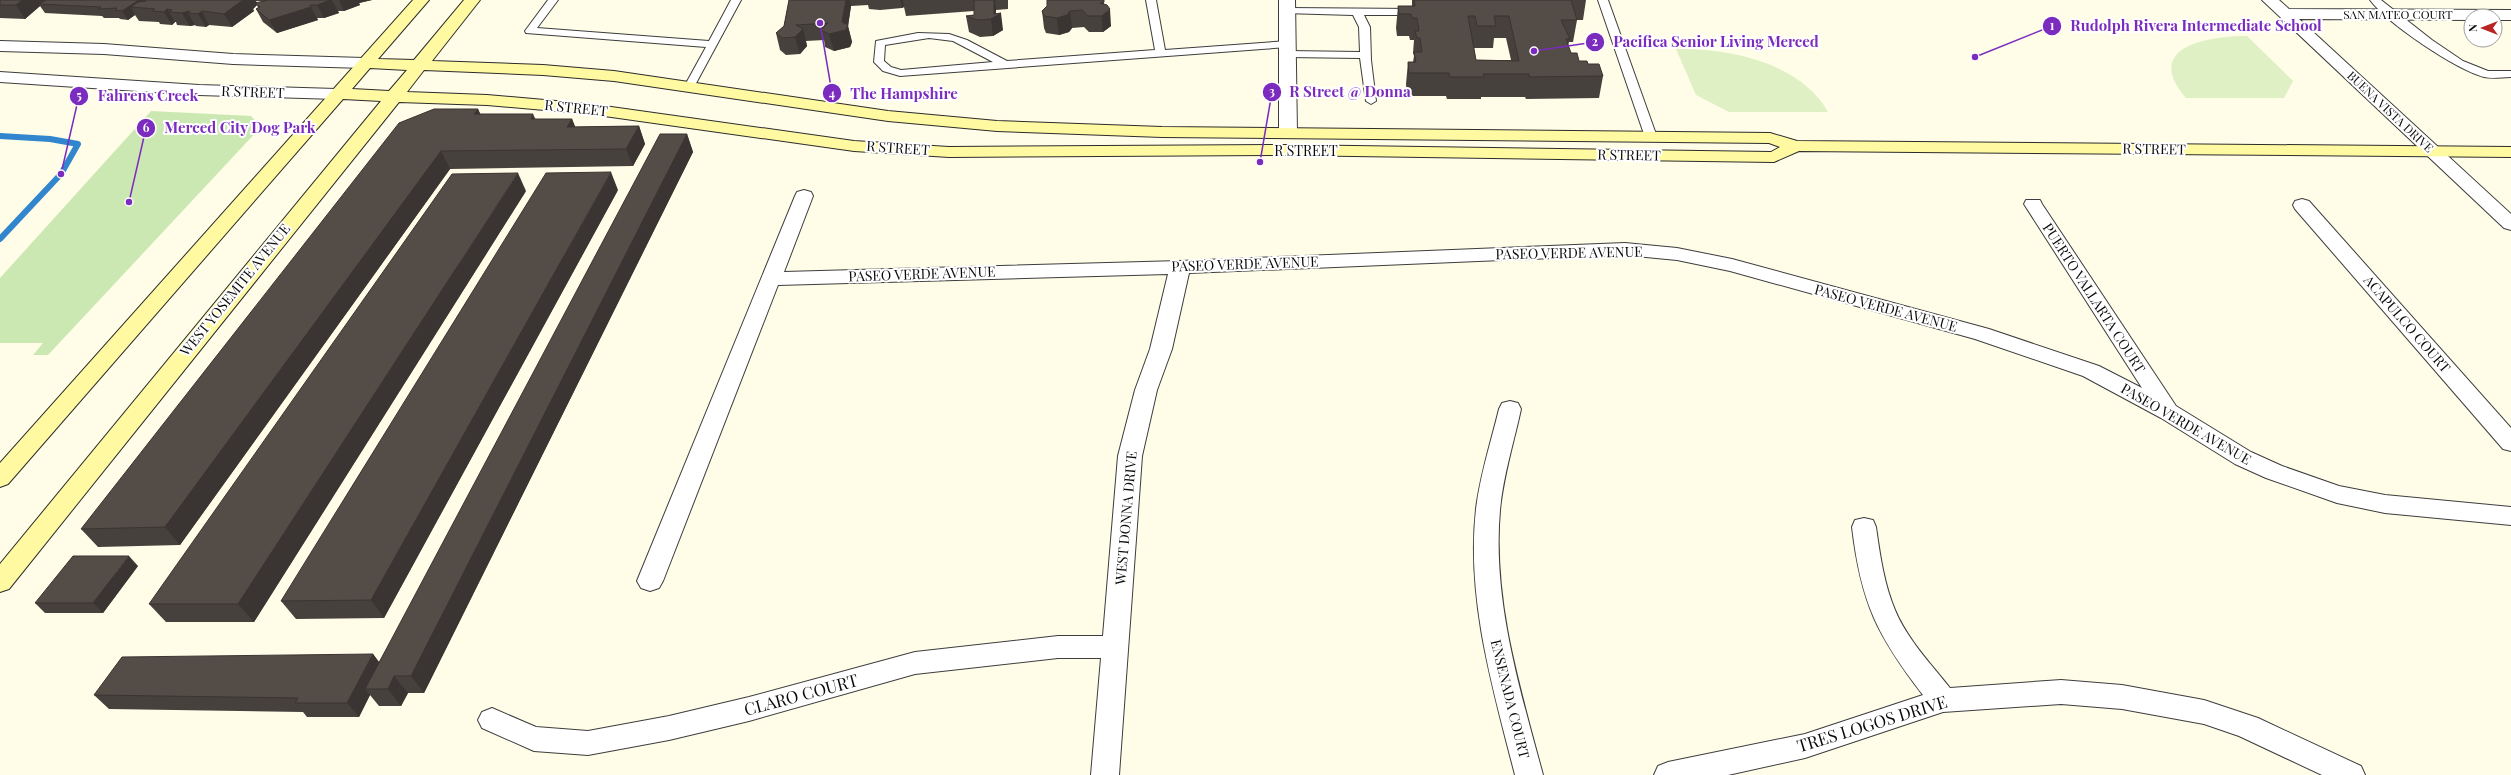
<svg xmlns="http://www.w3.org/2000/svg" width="2511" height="775" viewBox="0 0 2511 775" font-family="'Playfair Display',serif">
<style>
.green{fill:#cbe8b2}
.pitch{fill:#def0c4}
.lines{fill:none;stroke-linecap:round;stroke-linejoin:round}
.stream{stroke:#3286ce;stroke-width:6}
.lane-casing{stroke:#3d3d3d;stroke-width:2}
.street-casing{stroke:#3d3d3d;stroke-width:2}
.secondary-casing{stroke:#2c2c2c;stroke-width:2}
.lane{fill:#fff;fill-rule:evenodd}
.street{fill:#fff;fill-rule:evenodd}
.secondary{fill:#fffaa2;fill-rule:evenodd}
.wall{fill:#47413d;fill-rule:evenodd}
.shaded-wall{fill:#3a3532}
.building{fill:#534c47;stroke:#3a3532;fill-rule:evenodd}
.labels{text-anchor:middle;stroke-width:4;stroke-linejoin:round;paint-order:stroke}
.far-street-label{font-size:12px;fill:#0a0a0a;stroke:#fff}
.street-label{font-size:14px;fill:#0a0a0a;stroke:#fff}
.near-street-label{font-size:17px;fill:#0a0a0a;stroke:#fff}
.leader{fill:none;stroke:#7b2cbf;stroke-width:1.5}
.callout-dot{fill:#7b2cbf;stroke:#fff;stroke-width:1.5}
.mark-label{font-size:12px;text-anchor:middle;font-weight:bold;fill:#fff}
.callout-label{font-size:15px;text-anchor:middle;font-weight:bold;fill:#7b2cbf;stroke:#fff;stroke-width:4;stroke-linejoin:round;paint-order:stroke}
</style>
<rect width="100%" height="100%" fill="#fffce7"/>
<!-- green -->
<path class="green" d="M151,111L251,116L261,127L48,355H33L43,343H0V278Z"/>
<!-- pitch -->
<g class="pitch">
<path d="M2247,36L2293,81L2284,98H2186C2142,47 2207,36 2247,36Z"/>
<path d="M1676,49C1728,48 1800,62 1828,112H1729L1696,95Z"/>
</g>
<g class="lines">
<!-- stream -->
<path class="stream" d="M0,136L50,139L78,144L61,174L0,239"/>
<!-- lane casing -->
<g class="lane-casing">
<g id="lane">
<path d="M548,0H558L537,28L709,41L731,0H741L694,87L689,90L684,87L706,47L526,33L525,31Z"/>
<path d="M1146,0H1156L1165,50L1288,41L1293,44L1288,47L900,76L883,71L874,62L876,41L918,33L949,34L967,40L1007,61L1155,50ZM929,38L953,41L993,62L901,70L891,67L884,61L885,45Z"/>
<path d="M1598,0H1608L1657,137L1655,139H1647L1645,137Z"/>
<path d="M2370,0H2381L2432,40L2463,61L2488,71H2511V77C2502,77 2493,79 2484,77C2455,69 2388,24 2370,0Z"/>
<path d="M1287,8L1416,9L1421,12L1416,15H1364L1370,27L1371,60L1376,101L1371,104L1366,101L1360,58L1288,57L1283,54L1288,51L1360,52L1359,27L1353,15L1283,13L1282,11Z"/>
</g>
</g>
<!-- street casing -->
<g class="street-casing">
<g id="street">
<path d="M1279,0H1295L1297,133L1294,137H1282L1279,133Z"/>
<path d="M2262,0H2279L2289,9L2511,10V20H2495V16H2471V20L2299,19L2511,214V230L2504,228Z"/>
<path d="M0,41L104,44L233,54L364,58L370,59L372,63L370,67L364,68L233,64L104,54L0,51Z"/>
<path d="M0,72L199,85L336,89L342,90L345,94L342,98L336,99L199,95L0,82Z"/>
<path d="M804,190L811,192L813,196L784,272L1180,261L1625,243L1677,248L1732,259L1989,329L2099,366L2142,388L2024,204L2026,200H2040L2042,204L2176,406L2251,452L2282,466L2339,486L2385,495L2511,507V525L2385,513L2337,503L2266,478L2235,464L2161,418L2083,376L1975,339L1730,271L1677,260L1625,255L1189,273L1172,349L1157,390L1142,456L1119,775H1091L1101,658H1058L915,674L749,721L669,740L588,755L534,751L482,728L478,720L482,712L492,708L536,727L588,731L669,716L749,697L915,652L1058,636H1103L1118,456L1135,390L1150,349L1168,274L778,285L663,581L659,588L650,591L641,588L637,581L795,196L797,192Z"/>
<path d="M2302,199L2309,201L2511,428V451L2503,449L2295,209L2293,205L2295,201Z"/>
<path d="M1510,401L1518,403L1521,409C1514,442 1503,476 1500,510C1492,600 1520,689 1543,775H1515C1493,689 1466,599 1476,509C1480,475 1491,442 1499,409L1502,403Z"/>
<path d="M1864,518L1873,520L1876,527C1880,555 1884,584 1895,610C1907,639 1931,664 1950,688L2061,680L2122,685L2204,700L2258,718L2361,766L2365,775H2322L2239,736L2204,724L2122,709L2061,704L1943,712L1805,758L1728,775H1654L1658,766L1668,762L1805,734L1923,695C1877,635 1861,603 1852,527L1855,520Z"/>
</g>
</g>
<!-- secondary casing -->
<g class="secondary-casing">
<path id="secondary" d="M413,0H429L378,59L414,60L464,0H480L432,61L543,65L614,71L888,111L997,121L1162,127L1770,133L1797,141L2511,147V157L1799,151L1774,162L1285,155L949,157L854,151L590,114L487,105L399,102L9,589L0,592V564L381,101L343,99L8,484L0,487V463ZM370,68L407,70L389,91L352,89ZM424,70L543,75L614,81L888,121L997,131L1162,137L1769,143L1780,147L1771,152L1285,145L949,147L854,141L590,104L487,95L407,92Z"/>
</g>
<!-- lane -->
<use href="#lane" class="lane"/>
<!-- street -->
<use href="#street" class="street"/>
<!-- secondary -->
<use href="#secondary" class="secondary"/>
</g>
<!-- wall -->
<g class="wall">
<path d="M0,0H372L359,3L360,5L344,11H338L339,13L324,18H317L318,20L277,33L263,22L256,9L258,8L257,5L253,9L254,11L232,27L209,25L206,27L196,26L195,25L190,26L177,25L176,22H175L172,25L160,24L159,22L139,21L135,15L128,20L120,19L119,18H104L102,16L45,13L40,6L25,19L0,18ZM256,1H264L257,3Z"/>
<path d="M789,0H1008V9L996,10V14L1003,30L993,36L980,37L969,32L966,16L974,15V11L906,16L904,7L902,8L880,10L869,9L868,5L851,6L848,26L852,42L850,47L834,51L825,47L824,40L806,41L807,46L800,54L786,55L780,50L776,33L784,26Z"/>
<path d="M1412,0H1586L1583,20H1577L1573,42H1569L1568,46L1571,53L1579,61L1588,64L1603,76L1599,98L1526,99L1525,97H1481V99H1447L1446,96H1407L1406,84L1408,62H1413L1414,56L1413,53L1414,40H1410L1409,36H1397L1396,28L1398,6H1412ZM1494,38H1506L1511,60H1476L1474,48H1493Z"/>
<path d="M1104,4L1111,26L1103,32H1089L1084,27L1072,28L1069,32L1059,35L1046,33L1044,28L1042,11L1047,6Z"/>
<path d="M478,109L480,114L536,119H572L575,127L639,126L645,144L633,166L450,169L180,545L98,547L81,529Z"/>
<path d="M687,134L693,152L424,693H408L401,706H379L370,695L359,717H307L303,712L109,709L94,695L373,654L379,662Z"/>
<path d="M618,190L384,618L296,619L281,601Z"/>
<path d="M526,191L254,622H166L149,604Z"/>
<path d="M138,566L103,613H45L35,603Z"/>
</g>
<!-- shaded-wall -->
<g class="shaded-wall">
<path d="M22,0H47L39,4L40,6L25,19L16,5Z"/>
<path d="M139,0H150L146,1H141L146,8L131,7L135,15L128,20L122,11Z"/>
<path d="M243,0H255L258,4L255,3L257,5L253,9L254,11L232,27L224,14Z"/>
<path d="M331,0H332L339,13L324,18L317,5Z"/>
<path d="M339,0H372L359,3L360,5L344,11Z"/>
<path d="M846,0H850L851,6L848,26L852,42L850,47L834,51L829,34L842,22Z"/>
<path d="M900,0H903L904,7L902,8Z"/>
<path d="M994,0H995L996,10V16L1001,13L1003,30L993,36L991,19L994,14Z"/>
<path d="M1104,2L1105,13L1110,9L1111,26L1103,32L1100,3Z"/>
<path d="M311,7L318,20L277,33L269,20Z"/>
<path d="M167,9L175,22L172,25L164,12Z"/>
<path d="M190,11L188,13L195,25L190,26L182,13Z"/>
<path d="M202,11L209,25L206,27L198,14Z"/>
<path d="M1070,11L1072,28L1069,32L1059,35L1057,18Z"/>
<path d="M803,29L807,46L800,54L795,37Z"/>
<path d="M478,109L486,126L474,114Z"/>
<path d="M533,114L541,131L531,119Z"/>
<path d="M572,119L579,136L567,127Z"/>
<path d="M639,126L645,144L633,166L626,149Z"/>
<path d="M687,134L693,152L424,693L411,676Z"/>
<path d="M441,151L450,169L180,545L165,527Z"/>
<path d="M611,172L618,190L384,618L371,600Z"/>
<path d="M518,173L526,191L254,622L238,604Z"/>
<path d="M129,556L138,566L103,613L93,603Z"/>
<path d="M373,654L384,669L365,689L370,695L359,717L347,703Z"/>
<path d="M394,676L408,693L401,706L388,689Z"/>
</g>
<!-- building -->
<g class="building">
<path d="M0,0H22L16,5H0Z"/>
<path d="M46,0H139L122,11L115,10L117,8L98,9L101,7L39,4Z"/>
<path d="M142,0H243L224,14L202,11L198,14L188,13L190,11L182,13L169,12L172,10L167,9L164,12L152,11L155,9L131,7L138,2L146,1H141Z"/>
<path d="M268,0H331L317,5H310L311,7L269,20L256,9L260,7L255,3Z"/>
<path d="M789,0H846L842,22L848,25L846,30L829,34L821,30L828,23L796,25L803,29L795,37L782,38L776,33L784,26Z"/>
<path d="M974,0H994V14L1001,13L991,19L977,20L966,16L974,15Z"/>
<path d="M1047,0H1104V2L1100,3L1107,5L1110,9L1102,16H1088L1082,10L1070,11L1067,15L1057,18L1044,16L1042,11L1047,6Z"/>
<path d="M1414,0H1571L1577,20H1561L1570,39H1566L1571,53H1577L1579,61H1587L1588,64H1599L1603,76L1529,77V74H1483L1484,77H1450L1449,73H1409L1408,62H1416L1414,52H1422L1420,38H1417L1415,31H1419L1417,18H1412L1411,14H1399L1398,6H1415ZM1468,16H1475L1477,26H1496L1494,16H1509L1519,61L1476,60Z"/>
<path d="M434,109H478L474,114H533L531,119H572L567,127L639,126L626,149L441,151L165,527L81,529L399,123Z"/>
<path d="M660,134H687L411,676H394L388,689H365Z"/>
<path d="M611,172L371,600L281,601L546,173Z"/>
<path d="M518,173L238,604H149L452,174Z"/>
<path d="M73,556H129L93,603H35Z"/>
<path d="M373,654L347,703H295L298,698L94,695L122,657Z"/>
</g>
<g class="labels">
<!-- far-street labels -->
<g class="far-street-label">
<text x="2398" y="19">SAN MATEO COURT</text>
<text transform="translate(2390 112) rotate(43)" y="4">BUENA VISTA DRIVE</text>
</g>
<!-- street labels -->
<g class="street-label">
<text transform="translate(253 92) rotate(2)" y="5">R STREET</text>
<text transform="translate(576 108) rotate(6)" y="5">R STREET</text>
<text transform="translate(898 148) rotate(4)" y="5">R STREET</text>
<text transform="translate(2154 149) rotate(1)" y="5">R STREET</text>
<text x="1306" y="156">R STREET</text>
<text transform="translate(1629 155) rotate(1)" y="5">R STREET</text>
<text transform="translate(1569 253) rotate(-1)" y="5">PASEO VERDE AVENUE</text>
<text transform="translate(1245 264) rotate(-2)" y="5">PASEO VERDE AVENUE</text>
<text transform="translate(922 274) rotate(-2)" y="5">PASEO VERDE AVENUE</text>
<text transform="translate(235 290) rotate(-51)" y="5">WEST YOSEMITE AVENUE</text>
<text transform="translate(2094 298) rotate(57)" y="5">PUERTO VALLARTA COURT</text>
<text transform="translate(1886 308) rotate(15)" y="5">PASEO VERDE AVENUE</text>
<text transform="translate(2407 324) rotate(49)" y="5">ACAPULCO COURT</text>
<text transform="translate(2186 424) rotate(30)" y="5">PASEO VERDE AVENUE</text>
<text transform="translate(1126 518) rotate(-85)" y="5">WEST DONNA DRIVE</text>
<text transform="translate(1510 699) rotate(76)" y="5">ENSENADA COURT</text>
</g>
<!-- near-street labels -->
<g class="near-street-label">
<text transform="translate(801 695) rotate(-15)" y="6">CLARO COURT</text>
<text transform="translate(1872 724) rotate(-17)" y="6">TRES LOGOS DRIVE</text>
</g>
</g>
<!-- callouts -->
<path class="leader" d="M1975 57L2052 26M1534 51L1595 42M1260 162L1272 92M820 23L832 93M61 174L79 96M129 202L146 128"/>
<g class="callout-dot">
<circle cx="1975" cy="57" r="4"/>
<circle cx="1534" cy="51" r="4"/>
<circle cx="1260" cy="162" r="4"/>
<circle cx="820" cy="23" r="4"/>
<circle cx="61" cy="174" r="4"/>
<circle cx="129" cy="202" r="4"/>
<circle cx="2052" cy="26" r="10"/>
<circle cx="1595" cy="42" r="10"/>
<circle cx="1272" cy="92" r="10"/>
<circle cx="832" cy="93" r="10"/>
<circle cx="79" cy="96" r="10"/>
<circle cx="146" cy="128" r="10"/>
</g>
<g class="mark-label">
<text x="2052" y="30">1</text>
<text x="1595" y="46">2</text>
<text x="1272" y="96">3</text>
<text x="832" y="98">4</text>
<text x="79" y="100">5</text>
<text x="146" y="132">6</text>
</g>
<g class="callout-label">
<text x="2196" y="31">Rudolph Rivera Intermediate School</text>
<text x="1716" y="47">Pacifica Senior Living Merced</text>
<text x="1350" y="97">R Street @ Donna</text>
<text x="904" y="99">The Hampshire</text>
<text x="148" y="101">Fahrens Creek</text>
<text x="240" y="133">Merced City Dog Park</text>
</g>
<!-- north arrow -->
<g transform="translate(2483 28) rotate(270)"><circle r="19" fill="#ffffff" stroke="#9d9d9d"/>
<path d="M0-3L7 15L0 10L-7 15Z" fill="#ba2422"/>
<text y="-6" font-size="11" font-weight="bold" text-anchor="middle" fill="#0a0a0a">N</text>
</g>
</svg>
